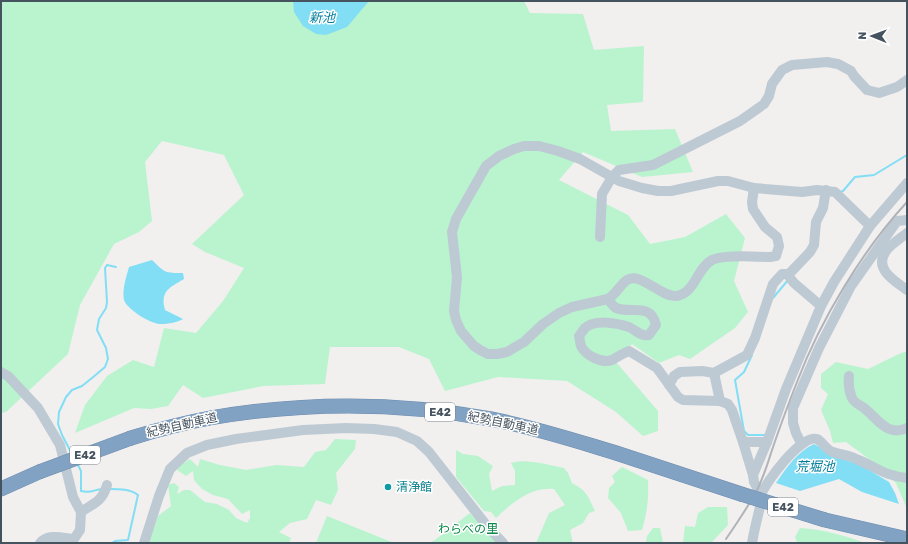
<svg xmlns="http://www.w3.org/2000/svg" width="908" height="544" viewBox="0 0 908 544" font-family="Rubik,'Noto Sans JP',sans-serif">
<style>
.green{fill:#b9f4cf}
.water{fill:#81def5}
.lines{fill:none;stroke-linecap:round;stroke-linejoin:round}
.stream{stroke:#81def5;stroke-width:2}
.highway-casing{stroke:#6d8daf;stroke-width:15}
.minor{stroke:#becad3;stroke-width:10}
.highway{stroke:#81a2c3;stroke-width:14}
.rail{stroke:#b0b4ba;stroke-width:2}
.highway-bridge-casing{stroke:#6d8daf;stroke-width:15;stroke-linecap:butt}
.highway-bridge{stroke:#81a2c3;stroke-width:14}
.culture-dot{fill:#0f9aa8;stroke:#fff;stroke-width:1.5}
.labels{text-anchor:middle;stroke-width:3;stroke-linejoin:round;paint-order:stroke}
.shield{fill:#fff;stroke:#7d878f;stroke-width:1}
.shield-label{font-size:11px;font-weight:bold;fill:#45535f}
.street-label{font-size:12px;fill:#45535f;stroke:#fff}
.culture-label{font-size:12px;fill:#0d838f;stroke:#fff;text-anchor:start}
.park-label{font-size:12px;fill:#0d884a;stroke:#fff}
.water-label{font-size:13px;font-style:italic;fill:#037f9d;stroke:#fff}
</style>
<rect width="100%" height="100%" fill="#f2efef"/>
<!-- green -->
<g class="green">
<path d="M1,1H524L530,13L583,14L594,50L644,46L643,102L607,105L611,131L675,129L693,172L642,177L583,152L559,180L628,215L650,244L685,237L726,214L745,238L734,281L748,312L735,328L690,359L679,355L659,363L632,344L616,362L658,411V431L643,436L616,412L567,381L498,377L445,391L429,359L399,347H330L325,384L263,386L203,398L183,385L168,406L151,409L134,408L75,433L85,405L107,376L133,360L154,367L164,328L196,333L223,301L244,268L205,252L192,244L244,195L224,155L162,141L145,162L152,221L139,232L114,244L80,305L68,354L6,412L1,413Z"/>
<path d="M907,351V509L896,483L873,462L846,442L833,443L830,431L821,410L828,394L821,388V374L836,362L868,369L899,354Z"/>
<path d="M335,439L356,440L355,449L336,473L338,490L331,505L316,500L307,519L290,523L279,532L291,538L289,543H152L149,541L158,516L171,506L168,485L174,483L179,487L177,494L184,490H190L205,502L217,504L229,510L236,518L247,523L250,518V510L242,514L228,499L213,495L202,489L194,480L193,471L186,476L177,470L179,466L190,459L198,467L200,459L220,465L246,470L276,465L304,467L315,452L326,450Z"/>
<path d="M456,450L463,454L478,456L493,466L489,474L492,491L502,486L515,485V471L511,463C525,458 549,465 564,468L568,473L572,483C587,491 588,496 595,511L589,513L583,523L570,530L573,543H536L549,513L565,505L554,489C531,486 512,503 496,518L491,512L484,511L456,477Z"/>
<path d="M622,467L648,480C649,497 647,513 642,530L628,531L621,513L608,498L609,488L615,482L612,476Z"/>
<path d="M708,507H727L728,525L711,543H683L685,526L695,527L698,513Z"/>
<path d="M470,513L497,543H429L435,540Z"/>
<path d="M327,516L394,543H316Z"/>
<path d="M653,528H660L663,543H646L647,536Z"/>
<path d="M800,528C822,529 845,536 866,543H797L795,537Z"/>
</g>
<!-- water -->
<g class="water">
<path d="M293,1H369L347,27L326,35L316,34L303,26L294,12Z"/>
<path d="M152,260C165,273 165,273 183,273L184,279C169,288 160,291 165,310L183,319C179,322 167,324 162,324C153,325 127,310 124,300C122,289 126,278 129,267Z"/>
<path d="M814,444L834,455L864,467L889,482L895,493L899,504L862,492L839,479L800,491L776,483C787,467 797,452 814,444Z"/>
</g>
<g class="lines">
<!-- stream -->
<g class="stream">
<path d="M840,192L843,191L855,177L874,175L907,155"/>
<path d="M773,298L788,280"/>
<path d="M752,355L744,372L735,380L744,431L748,435H764"/>
<path d="M72,454L62,435L58,424L59,412L66,397L72,390L82,386L92,378L105,367L108,359L106,348L97,330L99,319L106,308L107,302L105,268L107,265L116,267"/>
<path d="M77,463L81,471V491C93,494 93,489 103,489"/>
<path d="M109,489C120,489 130,489 138,495L128,540L115,541L112,543"/>
</g>
<!-- highway casing -->
<g class="highway-casing">
<g id="highway">
<path d="M131,438C157,430 183,423 210,418C302,402 399,402 491,419C533,427 573,440 613,452C656,466 699,480 741,494"/>
<path d="M1,489L39,472"/>
<path d="M825,520L907,539"/>
</g>
</g>
<!-- minor -->
<g class="minor">
<path d="M907,233C901,238 890,245 886,251C873,269 895,281 907,290"/>
<path d="M600,237L602,194L612,177L619,170L653,165L740,121L764,104L769,96L772,84L782,70L792,65L827,62L838,64L851,71L854,76L867,90L879,93L897,87L907,80"/>
<path d="M787,274L794,283L821,306"/>
<path d="M608,299C616,294 620,285 627,280C640,271 661,298 677,296C695,293 697,268 712,260C725,254 755,257 770,257L776,256L779,246L777,237L765,227L753,209L752,202L754,188"/>
<path d="M1,372L8,376L38,408L60,445L73,497L81,512L80,530L74,539C63,538 48,533 40,543"/>
<path d="M714,373L720,401"/>
<path d="M849,376C848,384 849,391 852,398C854,403 860,405 864,408C878,419 887,437 907,428"/>
<path d="M669,385L674,376L680,372L702,371L714,373L747,355L755,338L773,284L782,274H789L810,252L814,245L816,222L823,208L826,190"/>
<path d="M743,442H767"/>
<path d="M801,443L796,433L793,423V408L819,348L851,286L897,221L907,220"/>
<path d="M753,475L767,442L786,389L821,306L834,282L870,226L907,183"/>
<path d="M761,495L754,482L753,475L743,442L732,410L728,404L720,401L683,400L678,397L657,368L629,351C623,353 618,357 612,360C602,364 585,355 581,346C580,343 580,339 579,336C581,334 583,330 585,328C595,319 617,323 629,327C636,330 641,337 649,335L656,325C651,302 631,314 616,308C613,306 610,302 608,299L572,307L559,313L543,324L524,342L507,352L497,354H488L480,350L474,346L461,331L456,320L454,311L457,277L452,232L456,219L486,166L499,156L514,149L524,146H539L558,151L580,159L619,181L642,188L658,191H671L718,181H728L754,188L802,192L817,190L835,192L870,226"/>
<path d="M81,512C94,503 102,502 107,485"/>
<path d="M144,543L159,496L170,469L187,453L207,445L236,439L303,430L346,428L374,429L397,432L417,441L429,452L487,526L503,543"/>
<path d="M752,543C754,531 757,519 760,507C760,503 760,499 761,495C766,482 801,434 817,439C823,442 826,450 833,452C841,455 849,455 856,459C876,467 885,476 907,478"/>
</g>
<!-- highway -->
<use href="#highway" class="highway"/>
<!-- rail -->
<path class="rail" d="M726,539C737,523 748,507 757,490C763,478 767,466 771,453C779,429 788,405 797,382C821,319 862,251 907,202"/>
<!-- highway-bridge casing -->
<g class="highway-bridge-casing">
<g id="highway-bridge">
<path d="M39,472L131,438"/>
<path d="M741,494L825,520"/>
</g>
</g>
<!-- highway-bridge -->
<use href="#highway-bridge" class="highway-bridge"/>
</g>
<!-- markers -->
<circle class="culture-dot" cx="388" cy="487" r="4"/>
<g class="labels">
<!-- shield labels -->
<g class="shield">
<rect x="425" y="403" width="30" height="18" rx="3"/>
<rect x="70" y="446" width="30" height="18" rx="3"/>
<rect x="768" y="498" width="30" height="18" rx="3"/>
</g>
<g class="shield-label">
<text x="440" y="416">E42</text>
<text x="85" y="459">E42</text>
<text x="783" y="511">E42</text>
</g>
<!-- street labels -->
<g class="street-label">
<text transform="translate(503 423) rotate(12)" y="4">紀勢自動車道</text>
<text transform="translate(182 425) rotate(-13)" y="4">紀勢自動車道</text>
</g>
<!-- culture labels -->
<g class="culture-label">
<text x="396" y="491">清浄館</text>
</g>
<!-- park labels -->
<g class="park-label">
<text x="468" y="533">わらべの里</text>
</g>
<!-- water labels -->
<g class="water-label">
<text x="322" y="22">新池</text>
<text x="815" y="471">荒堀池</text>
</g>
</g>
<!-- border -->
<rect width="908" height="544" fill="none" stroke="#45535f" stroke-width="4"/>
<!-- north arrow -->
<g transform="translate(872 36) rotate(271)" stroke="#ffffff" stroke-width="3" paint-order="stroke">
<path d="M0-3L7 15L0 10L-7 15Z" fill="#45535f"/>
<text y="-6" font-size="11" font-weight="bold" text-anchor="middle" fill="#45535f">N</text>
</g>
</svg>
